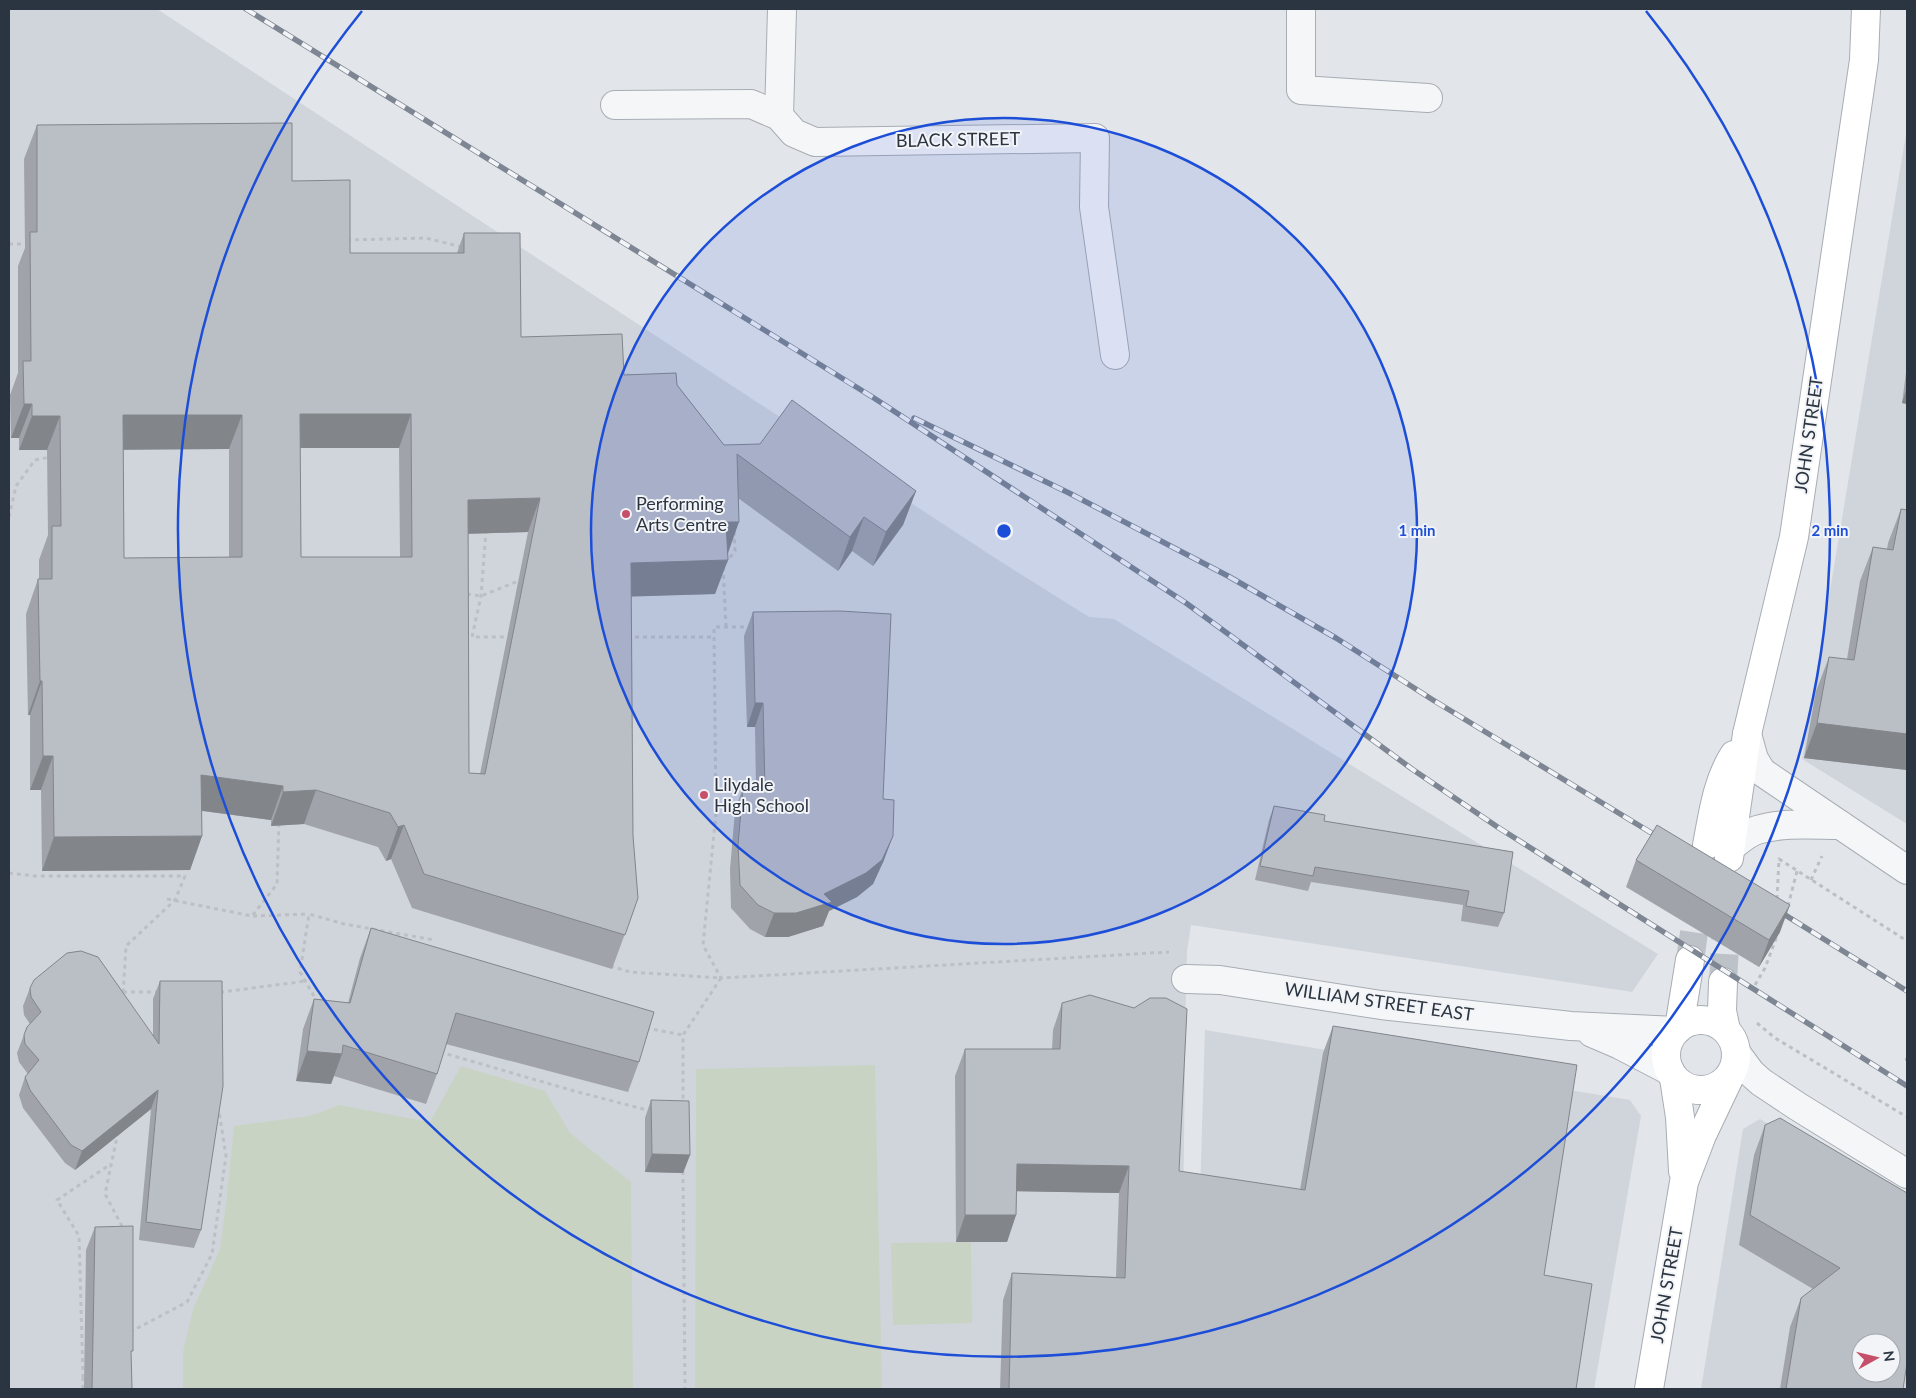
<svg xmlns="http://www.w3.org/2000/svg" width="1916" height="1398" viewBox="0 0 1916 1398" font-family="Lato,sans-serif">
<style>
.built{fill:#d0d5db;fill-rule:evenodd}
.green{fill:#c9d3c4}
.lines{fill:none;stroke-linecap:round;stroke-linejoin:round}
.secondary-tunnel{stroke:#bdc2c8;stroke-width:28;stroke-dasharray:28 14;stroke-linecap:butt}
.street-casing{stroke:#a7adb4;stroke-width:30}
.secondary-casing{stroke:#a7adb4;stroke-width:30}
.path{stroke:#bcc0c5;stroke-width:3;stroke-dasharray:4 4;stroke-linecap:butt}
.street{stroke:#f5f6f8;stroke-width:28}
.secondary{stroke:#fff;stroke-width:28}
.rail-casing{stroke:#7d8692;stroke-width:5.5}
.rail{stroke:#f2f4f7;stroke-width:4;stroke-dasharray:11;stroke-linecap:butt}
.wall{fill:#a0a4aa;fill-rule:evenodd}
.shaded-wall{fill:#82868b}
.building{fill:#babfc6;stroke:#82868b;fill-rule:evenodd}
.ring{fill:none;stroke:#1d4ed8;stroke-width:2.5}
.poi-dot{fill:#c65069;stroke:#f2f4f7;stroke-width:2}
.labels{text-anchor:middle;stroke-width:4;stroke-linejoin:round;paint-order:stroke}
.street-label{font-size:18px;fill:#2b3441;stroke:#f2f4f7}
.poi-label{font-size:18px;fill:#2b3441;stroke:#f2f4f7;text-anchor:start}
.centre{fill:#1d4ed8;stroke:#f2f4f7;stroke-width:2.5}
.ring-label{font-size:15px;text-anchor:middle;font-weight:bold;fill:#1d4ed8;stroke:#f2f4f7;stroke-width:4;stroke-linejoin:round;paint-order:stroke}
</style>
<rect width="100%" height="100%" fill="#e2e6ea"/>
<!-- built -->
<g class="built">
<path d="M9,9H157L995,558L1089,617L1114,619L1658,954L1632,992L1191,925L1187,951L1186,979L1181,1389H9Z"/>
<path d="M1907,128V824L1802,759Z"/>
<path d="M1205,1030L1630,1100L1641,1116L1594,1389H1194Z"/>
<path d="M1760,1119L1907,1205V1389H1701L1743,1129ZM1861,1343H1891V1373H1861Z"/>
</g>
<!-- green -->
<g class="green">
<path d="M875,1065L882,1389H695L696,1069Z"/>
<path d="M461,1066L545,1091L570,1133L631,1182L633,1389H183V1352L193,1309L220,1249L227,1196L234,1126L310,1116L339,1105L430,1122Z"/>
<path d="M971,1242L972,1323L893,1325L891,1243Z"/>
</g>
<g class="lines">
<!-- secondary-tunnel -->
<g class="secondary-tunnel">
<path d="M1690,960L1700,892"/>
<path d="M1723,982L1727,909"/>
</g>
<!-- street casing -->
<g class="street-casing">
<g id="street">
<path d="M1301,9V90L1428,98"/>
<path d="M615,105L751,104L779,116L794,133L815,142L1095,138L1094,207L1115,355"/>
<path d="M779,116L782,9"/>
<path d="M1747,734L1754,759L1762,772L1907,870"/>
<path d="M1731,847C1739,841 1747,833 1757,830C1783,822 1814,825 1840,825"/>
<path d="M1186,979L1220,980L1381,1005L1571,1026L1676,1031"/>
<path d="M1592,1033L1620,1045L1670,1071"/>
<path d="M1737,1054L1751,1073L1761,1082L1797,1106L1907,1174"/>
</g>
</g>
<!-- secondary casing -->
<g class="secondary-casing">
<g id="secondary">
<path d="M1707,845C1713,814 1717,781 1734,755"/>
<path d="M1729,858L1747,734L1794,537L1864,60L1866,9"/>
<path d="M1723,982L1722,1011L1726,1030"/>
<circle cx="1701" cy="1055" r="35"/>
<path d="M1679,1028L1690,960"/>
<path d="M1674,1078L1680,1117L1683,1171"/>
<path d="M1649,1389L1684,1182L1702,1135L1731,1074"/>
</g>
</g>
<!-- path -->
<g class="path">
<path d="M347,240L426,238L462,247"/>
<path d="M9,244H28"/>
<path d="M620,370L632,377"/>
<path d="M9,517L16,486L35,460L50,457"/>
<path d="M486,530L481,596L472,637H511"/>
<path d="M467,594L481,596L518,581"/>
<path d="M726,627L723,566L735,551L734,531"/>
<path d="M752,627H714L716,813L703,945L721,978L1169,952"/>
<path d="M627,637H714"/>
<path d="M715,805L740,806"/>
<path d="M9,873L35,876H185L175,900L126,946L123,996"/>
<path d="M1811,880L1822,856"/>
<path d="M167,899L252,916L277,884L279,822"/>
<path d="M1777,899L1779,859L1907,941"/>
<path d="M1788,906L1797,871"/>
<path d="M253,916L309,914"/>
<path d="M610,966L630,972L721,978L683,1035V1104"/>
<path d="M1755,985L1765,968L1777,936"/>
<path d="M123,992H159"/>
<path d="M222,994V992L306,981"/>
<path d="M318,1003L300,972L309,914L344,924L434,940"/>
<path d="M1757,1023L1775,1038L1907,1117"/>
<path d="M646,1028L683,1035"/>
<path d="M440,1052L574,1091L651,1111"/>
<path d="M118,1132L105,1194L124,1230"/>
<path d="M683,1171L685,1389"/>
<path d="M130,1332L187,1302L212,1254L226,1156L219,1111"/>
<path d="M83,1378L79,1236L57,1200L111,1164"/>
<path d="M83,1389V1378"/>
</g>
<!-- street -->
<use href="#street" class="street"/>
<!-- secondary -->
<use href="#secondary" class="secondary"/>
<!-- rail casing -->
<g class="rail-casing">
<g id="rail">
<path d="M246,9L874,398L1186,603L1412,769L1499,828L1907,1086"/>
<path d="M914,418L1069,493L1228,576L1336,638L1433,700L1663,840"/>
<path d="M1774,908L1907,991"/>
</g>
</g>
<!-- rail -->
<use href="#rail" class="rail"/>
</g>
<!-- wall -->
<g class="wall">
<path d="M37,125L292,181L350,253H457L464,233L521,337L624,375L677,385L724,445L916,491L903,525L873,566L852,551L838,571L738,498L727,554L715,594L631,596L633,836L638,898L612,969L412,908L391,859L386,861L378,847L304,824L271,826V820L202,811V836L190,870L42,871L41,790H30V715H28L26,614L38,579H39V560L48,535L47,450H19V438H11L10,395L18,373V266L25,248L24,159ZM300,448H399L400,557H301ZM123,449H229V557L124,558ZM528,532L480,774L469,773L468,534Z"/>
<path d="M1907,365V404L1902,403Z"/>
<path d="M1901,509L1907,510V770L1804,758L1816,691L1829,657L1847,659L1860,581L1873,547L1887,549L1888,543Z"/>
<path d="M753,612L883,799L884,860L873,884L857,897L829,911L823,926L788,937H765L750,929L731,908L730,869L735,811L743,787L756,788L755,727H747L744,636Z"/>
<path d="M1274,806L1324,821L1513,852L1504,913L1498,927L1461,921L1463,905L1311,882L1308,891L1255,880L1269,820Z"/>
<path d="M1636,860L1780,932L1759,967L1626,887Z"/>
<path d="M371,928L639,1062L628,1092L446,1044L437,1074L426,1104L334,1076L331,1084L296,1081L303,1029L314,999L348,1003L360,958Z"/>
<path d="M160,981L201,1230L194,1248L139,1240L151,1109L75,1170L65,1163L23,1108L19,1095L25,1077L28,1074L19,1062L17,1053L27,1027L30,1024L24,1015L23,1006L30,988L153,1035V999Z"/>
<path d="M1062,1003L1179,1171L1300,1190L1323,1053L1333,1026L1544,1275L1576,1389H1000L1003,1300L1012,1273L1116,1277L1119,1193L1017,1191L1016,1215L1007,1242H956L955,1076L965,1049H1052L1053,1030Z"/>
<path d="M1907,1054V1062L1905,1060Z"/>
<path d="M651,1100L690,1155L683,1173L645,1172V1118Z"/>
<path d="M1765,1125L1903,1389H1780L1790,1327L1801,1298L1813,1289L1739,1245L1754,1155Z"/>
<path d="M95,1227L131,1354L132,1389H84L86,1250Z"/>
</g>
<!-- shaded-wall -->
<g class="shaded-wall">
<path d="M1907,387V404L1902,403Z"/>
<path d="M24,404H32L19,438H11Z"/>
<path d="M300,414H411L399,448H288Z"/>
<path d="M123,415H242L229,449L110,450Z"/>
<path d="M32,416H60L47,450H19Z"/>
<path d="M916,491L903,525L873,566L886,532Z"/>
<path d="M540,498L528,532L456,534L468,500Z"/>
<path d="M864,517L852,551L838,571L850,537Z"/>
<path d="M726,522H739L727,556Z"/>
<path d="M728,560L715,594L618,597L631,563Z"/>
<path d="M40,681H42L30,715H28Z"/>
<path d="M755,703H763L755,727H747Z"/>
<path d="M1817,723L1907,734V770L1804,758Z"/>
<path d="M43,756H53L41,790H30Z"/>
<path d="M201,775L283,786L271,820L189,809Z"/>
<path d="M316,790L304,824L271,826L283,792Z"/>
<path d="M404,825L391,859L386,861L398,827Z"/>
<path d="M202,836L190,870L42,871L54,837Z"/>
<path d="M893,836L884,860L873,884L857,897L829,911L823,926L788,937H765L774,913L824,894Z"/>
<path d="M1790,905L1780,932L1759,967L1769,940Z"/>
<path d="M307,1051L342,1054L331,1084L296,1081Z"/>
<path d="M158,1090L151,1109L75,1170L82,1151Z"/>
<path d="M652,1154L690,1155L683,1173L645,1172Z"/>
<path d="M1017,1164L1129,1166L1119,1193L1007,1191Z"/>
<path d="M965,1215H1016L1007,1242H956Z"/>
</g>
<!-- building -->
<g class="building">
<path d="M292,123V181L350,180V253H464V233H520L521,337L622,334L624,375L676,373L677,385L724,445L760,444L792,400L916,491L886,532L864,517L850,537L737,454L739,522H726L728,560L631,563L633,836L638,898L625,935L424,874L404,825L398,827L390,813L316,790L283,792V786L201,775L202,836L54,837L53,756H43L42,681H40L38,579H52V526H61L60,416H32V404H24L23,361H31L30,232H37V125ZM300,414H411L412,557H301ZM123,415H242V557L124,558ZM540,498L485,774L469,773L468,500Z"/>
<path d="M1901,509L1907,510V734L1817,723L1829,657L1854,660L1873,547L1893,550Z"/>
<path d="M840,611L891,614L883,799L894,800L893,836L882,860L866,873L824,894L832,902L796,913H774L758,905L740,885L738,845L743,787L765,789L763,703H755L753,612Z"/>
<path d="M1274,806L1325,815L1324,821L1513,852L1504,913L1466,906L1469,891L1315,867L1313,876L1260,866Z"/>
<path d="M1657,825L1790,905L1769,940L1636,860Z"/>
<path d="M371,928L654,1012L639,1062L456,1013L437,1074L343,1045L342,1054L307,1051L314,999L350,1003Z"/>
<path d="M81,951L98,957L159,1044L160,981H222L223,1086L201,1230L146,1222L158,1090L82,1151L71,1145L30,1090L25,1077L39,1060L25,1044L24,1035L27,1027L41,1012L31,997L30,988L34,980L67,953Z"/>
<path d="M1090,995L1134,1008L1150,998H1166L1187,1009L1179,1171L1305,1190L1333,1026L1577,1065L1544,1275L1592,1284L1576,1389H1009L1012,1273L1125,1278L1129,1166L1017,1164L1016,1215H965V1049H1060L1062,1003Z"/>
<path d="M651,1100L689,1101L690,1155L652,1154Z"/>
<path d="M1780,1118L1907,1193V1363L1903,1389H1786L1801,1298L1840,1268L1750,1215L1765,1125ZM1861,1343H1891V1373H1861Z"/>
<path d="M133,1226V1351H131L132,1389H92L95,1227Z"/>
</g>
<!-- distance rings -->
<circle cx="1004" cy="531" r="413" fill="#1d4ed8" fill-opacity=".12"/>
<g class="ring">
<circle cx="1004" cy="531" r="413"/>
<path d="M1646 11A826 826 0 1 1 362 11"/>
</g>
<!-- markers -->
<g class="poi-dot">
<circle cx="626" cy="514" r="5"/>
<circle cx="704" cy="795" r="5"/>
</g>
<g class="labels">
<!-- street labels -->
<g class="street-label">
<text transform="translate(958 140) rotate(-1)" y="6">BLACK STREET</text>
<text transform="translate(1809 435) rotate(-82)" y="6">JOHN STREET</text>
<text transform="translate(1379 1002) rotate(8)" y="6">WILLIAM STREET EAST</text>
<text transform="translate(1667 1285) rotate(-80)" y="6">JOHN STREET</text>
</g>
<!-- poi labels -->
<g class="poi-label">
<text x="636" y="510">Performing<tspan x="636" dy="21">Arts Centre</tspan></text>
<text x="714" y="791">Lilydale<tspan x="714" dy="21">High School</tspan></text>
</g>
</g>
<circle cx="1004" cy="531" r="8" class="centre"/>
<g class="ring-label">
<text x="1417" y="536">1 min</text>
<text x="1830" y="536">2 min</text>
</g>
<!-- border -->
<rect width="1916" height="1398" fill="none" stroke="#2b3441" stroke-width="20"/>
<!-- north arrow -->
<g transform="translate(1876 1358) rotate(82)"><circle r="24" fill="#f2f4f7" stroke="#a2a7ae"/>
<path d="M0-4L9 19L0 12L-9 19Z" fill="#c65069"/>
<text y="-8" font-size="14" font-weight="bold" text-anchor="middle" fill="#2b3441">N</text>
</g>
</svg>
